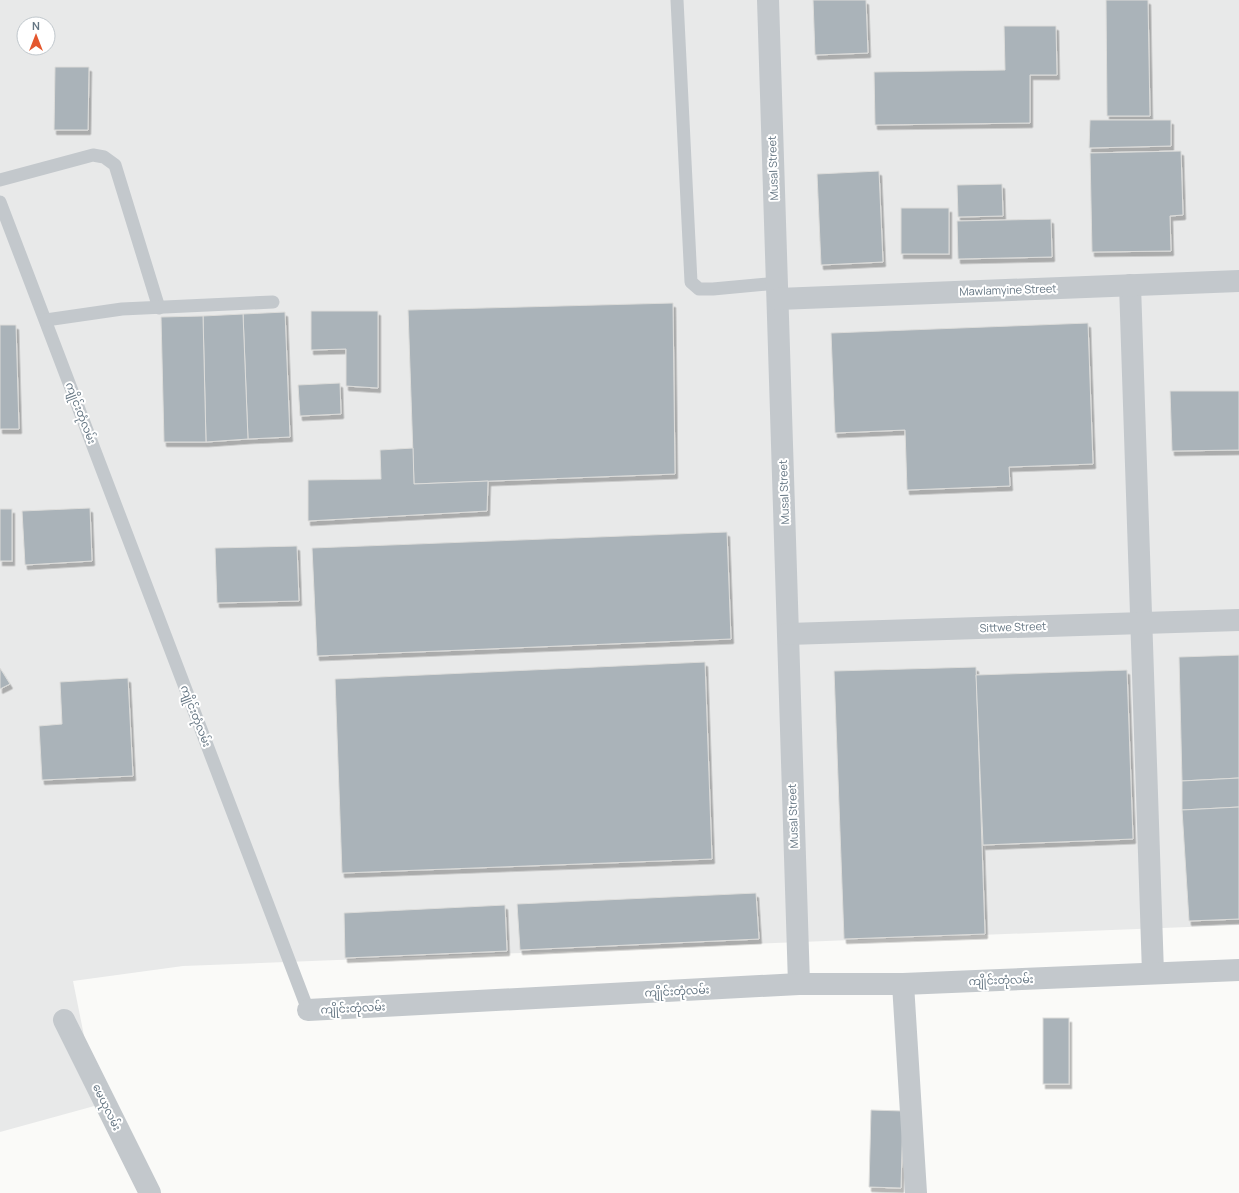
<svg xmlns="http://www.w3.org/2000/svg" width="1239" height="1193" viewBox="0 0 1239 1193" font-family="Manrope,'Noto Sans Myanmar',sans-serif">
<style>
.built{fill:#e8e9e9;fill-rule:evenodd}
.building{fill:#aab3b9;stroke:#dcdcda;filter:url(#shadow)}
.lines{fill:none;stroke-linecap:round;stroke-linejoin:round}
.lane{stroke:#c3c8cc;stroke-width:13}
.street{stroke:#c3c8cc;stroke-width:22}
.labels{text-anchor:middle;stroke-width:4;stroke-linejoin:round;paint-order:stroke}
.street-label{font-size:11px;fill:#657683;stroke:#fff}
</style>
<defs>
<filter id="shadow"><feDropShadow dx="2.5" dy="4.5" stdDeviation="0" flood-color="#0004"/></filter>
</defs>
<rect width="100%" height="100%" fill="#fafaf8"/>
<!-- built -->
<path class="built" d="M0,0H1239V925L183,966L73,981L98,1105L0,1132ZM24,24H48V48H24Z"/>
<!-- building -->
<g class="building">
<path d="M813,0H866L868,53L815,55Z"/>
<path d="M1106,0H1148L1150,116H1107Z"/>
<path d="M1004,26H1056L1057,75H1030V123L875,125L874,72L1005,70Z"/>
<path d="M55,67H89L88,130H54Z"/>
<path d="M1090,120H1171V146L1089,148Z"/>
<path d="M1181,151L1183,215L1170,216L1171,251L1092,252L1090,153Z"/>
<path d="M879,171L883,262L821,265L817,174Z"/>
<path d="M1002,184L1003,216L958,217L957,185Z"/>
<rect x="901" y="208" width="48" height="46"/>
<path d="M1051,219L1052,257L958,259L957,221Z"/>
<path d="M673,303L675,474L414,484L408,310Z"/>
<path d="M311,311H378V388L346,386V349L311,350Z"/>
<path d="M285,312L290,437L248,439L243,314Z"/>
<path d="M243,314L248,439L206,442L203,316Z"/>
<path d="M203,316L206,442H164L161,317Z"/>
<path d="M1088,323L1093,464L1009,467L1010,486L907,490L905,430L835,433L831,333Z"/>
<path d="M0,325H16L19,429H0Z"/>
<path d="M340,383L341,414L300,416L298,385Z"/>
<path d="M1170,391H1239V450L1172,451Z"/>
<path d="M413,448L414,484L488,481L487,511L308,521V480L381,479L380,450Z"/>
<path d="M90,508L92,561L25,565L22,511Z"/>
<rect x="0" y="509" width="12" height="52"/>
<path d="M727,532L731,639L317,656L312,548Z"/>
<path d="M297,546L299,601L217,603L215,548Z"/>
<path d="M1239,655V778L1182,781L1179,657Z"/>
<path d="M705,662L712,859L342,873L335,679Z"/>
<path d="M976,667L985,934L844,939L834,671Z"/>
<path d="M0,668L10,684L0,689Z"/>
<path d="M1127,670L1133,839L983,845L976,675Z"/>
<path d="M128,678L133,776L42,780L39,726L62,724L60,682Z"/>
<path d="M1239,778V807L1182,810V781Z"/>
<path d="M1239,807V919L1189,921L1182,810Z"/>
<path d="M756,893L759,939L520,950L517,904Z"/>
<path d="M505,905L507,951L345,958L344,913Z"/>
<rect x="1043" y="1018" width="26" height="66"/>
<path d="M871,1110L903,1111L901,1188L869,1187Z"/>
</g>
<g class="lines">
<!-- lane -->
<g class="lane">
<path d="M677,0L691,282L699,289H713L777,283"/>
<path d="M0,180L93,155L104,157L115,165L159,308"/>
<path d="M0,202L308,1010"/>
<path d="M46,320L122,309L273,302"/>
</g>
<!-- street -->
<g class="street">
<path d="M768,0L799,984"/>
<path d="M1130,285L1153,973"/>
<path d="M778,299L1239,281"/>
<path d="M788,634L1239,620"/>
<path d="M903,984L916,1193"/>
<path d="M308,1010L799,984H903L1239,970"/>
<path d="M64,1020L150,1193"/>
</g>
</g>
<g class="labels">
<!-- street labels -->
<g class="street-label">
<text transform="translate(773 168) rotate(-92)" y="4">Musal Street</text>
<text transform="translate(1008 290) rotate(-2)" y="4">Mawlamyine Street</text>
<text transform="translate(81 413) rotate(69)" y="4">ကျိုင်းတုံလမ်း</text>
<text transform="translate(784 492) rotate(-92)" y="4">Musal Street</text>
<text transform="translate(1013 627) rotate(-2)" y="4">Sittwe Street</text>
<text transform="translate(196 716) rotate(69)" y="4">ကျိုင်းတုံလမ်း</text>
<text transform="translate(793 816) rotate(-92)" y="4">Musal Street</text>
<text transform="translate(1001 980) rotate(-2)" y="4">ကျိုင်းတုံလမ်း</text>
<text transform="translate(677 991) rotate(-3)" y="4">ကျိုင်းတုံလမ်း</text>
<text transform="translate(353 1008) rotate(-3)" y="4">ကျိုင်းတုံလမ်း</text>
<text transform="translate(107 1107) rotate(64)" y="4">မေယုလမ်း</text>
</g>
</g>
<!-- north arrow -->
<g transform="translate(36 36)"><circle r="19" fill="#ffffff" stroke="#c1c8cd"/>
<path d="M0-3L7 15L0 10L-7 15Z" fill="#e4572e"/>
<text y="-6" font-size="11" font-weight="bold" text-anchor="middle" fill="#657683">N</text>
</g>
</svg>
